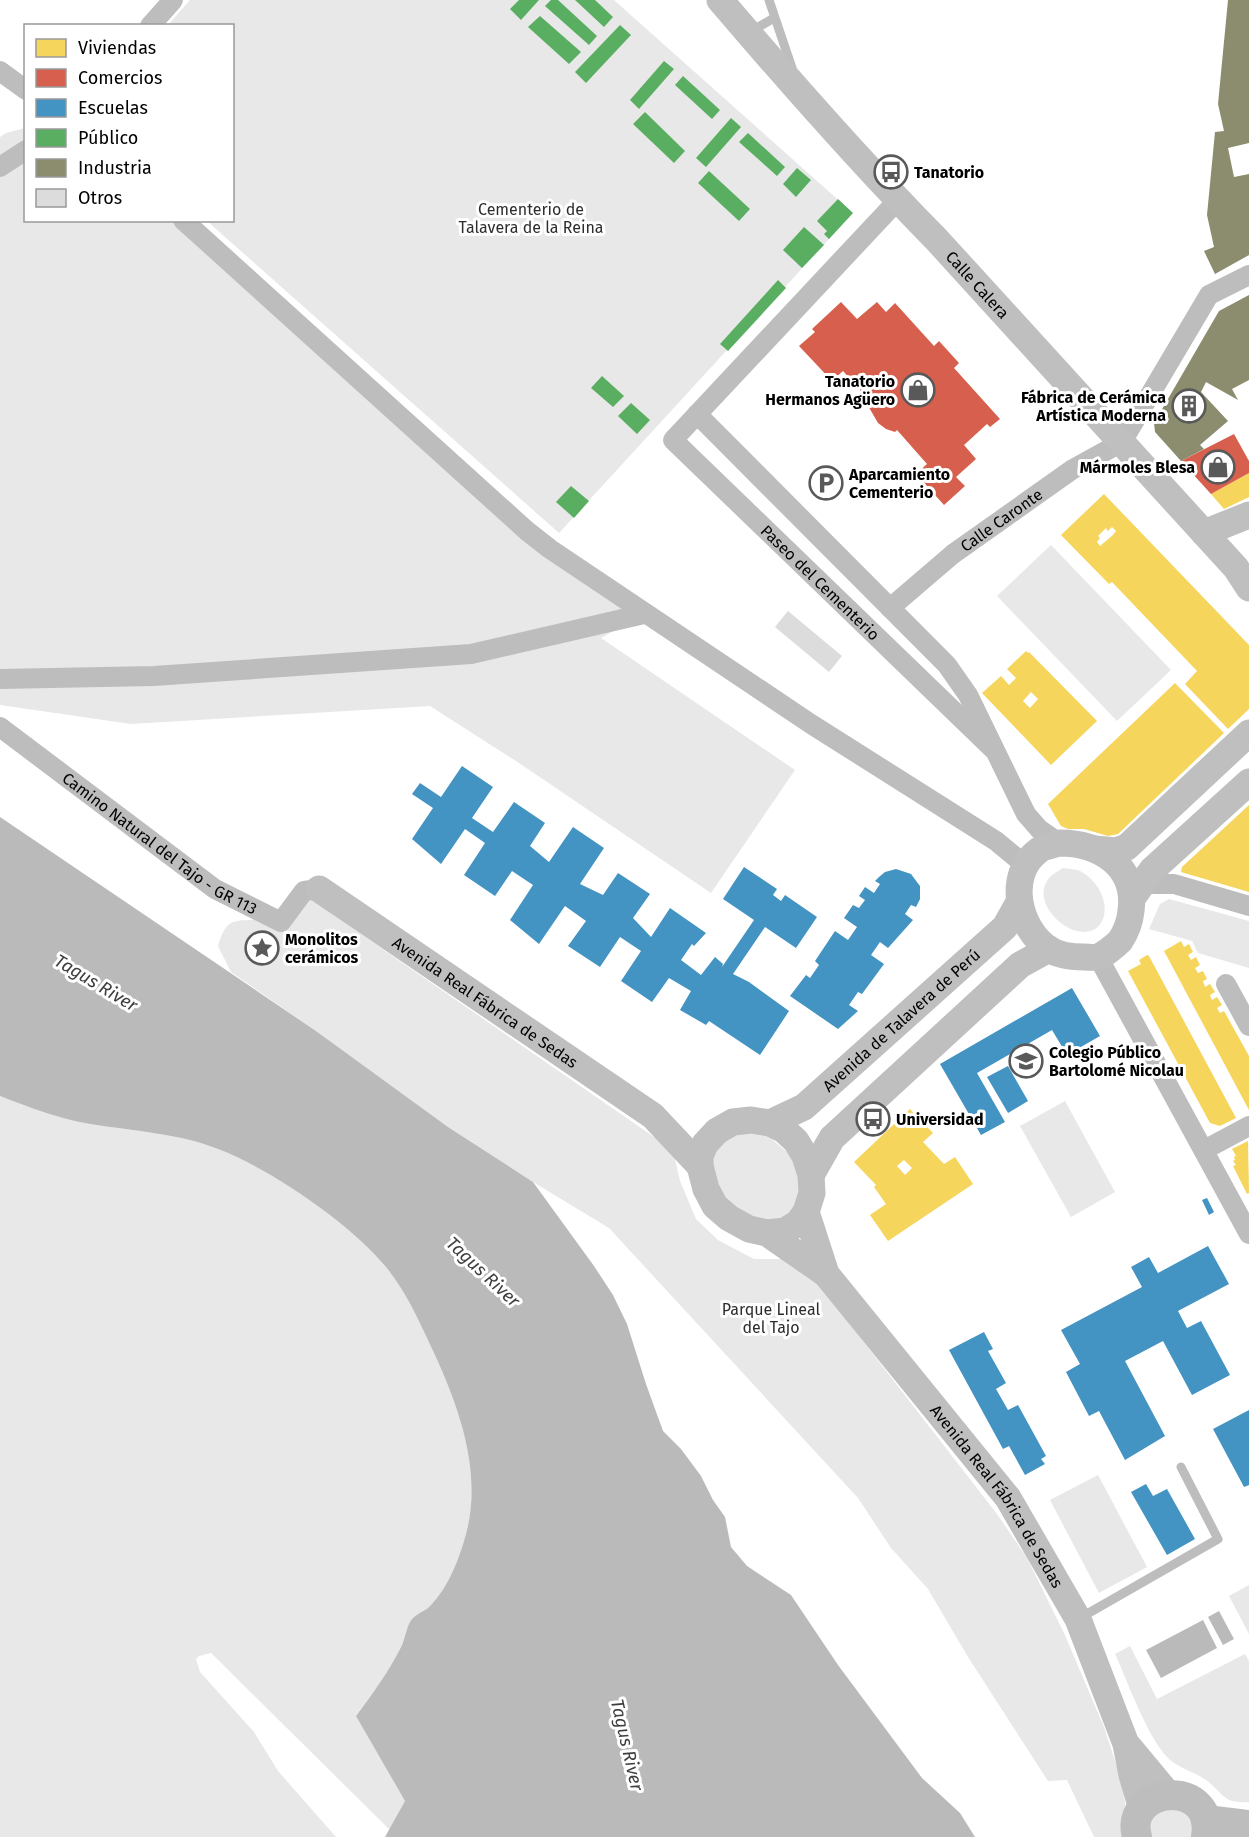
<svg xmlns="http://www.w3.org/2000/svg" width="1249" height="1837" viewBox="0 0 1249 1837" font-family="'Fira Sans',sans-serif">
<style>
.green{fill:#e8e8e8}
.water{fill:#bababa}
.homes{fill:#f6d55c;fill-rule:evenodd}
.shops{fill:#d6604d}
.schools{fill:#4393c3}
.public{fill:#5aae61}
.industry{fill:#8c8c6e}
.building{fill:#dcdcdc}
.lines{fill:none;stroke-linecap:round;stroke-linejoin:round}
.lane{stroke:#bdbdbd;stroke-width:9}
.street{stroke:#bdbdbd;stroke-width:20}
.secondary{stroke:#bfbfbf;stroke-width:27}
.primary{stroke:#bdbdbd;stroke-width:30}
.labels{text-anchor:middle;stroke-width:6;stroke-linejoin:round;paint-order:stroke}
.poi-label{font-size:16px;font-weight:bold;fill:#000;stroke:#fff;text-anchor:start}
.park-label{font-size:16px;fill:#2d2d2d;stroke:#fff}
.street-label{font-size:16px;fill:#000;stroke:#fff}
.water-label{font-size:18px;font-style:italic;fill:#3e3e3e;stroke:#fff}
</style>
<rect width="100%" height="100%" fill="#fff"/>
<!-- green -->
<g class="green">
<path d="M190,0H614L853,213L559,533L207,221L232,220V26H167Z"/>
<path d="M25,128L26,220L179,221L568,562L644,614L601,638L795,770L711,893L516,761L430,706L131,724L0,705V137L6,133Z"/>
<path d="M1051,545L1171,670L1117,721L997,596Z"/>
<path d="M1063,868C1067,869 1073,869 1077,870C1095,876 1110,901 1103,919C1087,956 1022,905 1051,876C1054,873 1059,871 1063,868Z"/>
<path d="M297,890L673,1150L680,1181L696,1219L718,1240L754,1259H795L804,1265L997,1514L1027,1558L1064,1633L1104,1727L1122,1782L1130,1837H1094L1067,1780L1048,1781L968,1657L928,1589L891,1548L858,1498L609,1228L533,1182L448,1127L316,1031L231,972L218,946C228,911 238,925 264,917C277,913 288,899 297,890Z"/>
<path d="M1169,899L1249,921V968L1198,953L1192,941L1149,929L1160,904Z"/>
<path d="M0,1096C29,1106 59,1118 90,1124C133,1131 177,1133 218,1149C271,1169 351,1223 386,1267C403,1288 415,1312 426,1336C455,1396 484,1467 466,1534C459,1559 449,1586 431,1605C426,1611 417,1613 412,1619C406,1626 405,1640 400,1649C388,1673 372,1694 356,1715L405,1801L390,1830L211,1653L199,1656L196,1659L200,1672L254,1732L278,1771L336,1837H0Z"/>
<path d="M1065,1101L1115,1192L1071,1217L1020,1126Z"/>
<path d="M729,1131L755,1132L769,1137L787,1152L798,1170L800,1208L770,1228L719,1196L710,1149Z"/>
<path d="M1098,1475L1147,1567L1099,1593L1050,1500Z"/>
<path d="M1249,1585V1634L1229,1596Z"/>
<path d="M1130,1646L1157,1699L1245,1654L1249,1661V1802C1222,1804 1224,1793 1206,1780C1195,1772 1181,1769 1170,1760C1148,1740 1128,1682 1115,1654Z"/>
<path d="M1183,1810L1192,1822V1837H1148L1154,1811Z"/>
</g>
<!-- water -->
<g class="water">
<path d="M0,817L316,1031L448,1127L533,1182L594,1266L613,1295L627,1324L646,1384L663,1431L681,1449L701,1476L713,1500L725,1517L731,1547L747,1566L791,1595L838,1665L922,1778L960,1813L975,1837H385L405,1801L356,1716C372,1694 388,1673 400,1649C405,1641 406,1626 412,1619C417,1613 426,1611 431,1605C449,1586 459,1559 466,1534C484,1467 455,1396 426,1336C415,1312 403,1288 386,1267C351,1224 271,1169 218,1149C177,1133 133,1131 90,1124C59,1119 29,1107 0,1096Z"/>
<path d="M1219,1611L1234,1639L1223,1645L1208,1617Z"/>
<path d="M1203,1620L1217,1648L1161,1678L1146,1650Z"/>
</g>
<!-- homes -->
<g class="homes">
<path d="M1249,473V497L1224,509L1211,494Z"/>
<path d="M1104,494L1249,645V709L1228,729L1185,684L1197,671L1112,582L1109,584L1061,535ZM1112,527L1116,531L1113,535L1100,546L1097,542L1100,538L1098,536L1106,528L1108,531Z"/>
<path d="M1026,651L1028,653L1029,652L1097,721L1051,765L982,693L1001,676L1009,685L1016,678L1007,669ZM1031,692L1038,699L1030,708L1023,701Z"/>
<path d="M1175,683L1224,733L1118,834L1108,836L1084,829H1068L1061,826L1048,804Z"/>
<path d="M1249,805V892L1181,872L1182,867Z"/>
<path d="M1181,941L1184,947L1189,944L1193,952L1188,955L1191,960L1196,957L1200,965L1195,968L1198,973L1203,971L1207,979L1203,981L1205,987L1210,984L1215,992L1210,995L1212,1000L1217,997L1222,1005L1217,1008L1220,1013L1224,1011L1249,1056V1110L1164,951Z"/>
<path d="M1147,955L1149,956L1236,1118L1220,1126L1210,1123L1128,971L1141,964L1139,960Z"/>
<path d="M910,1109L933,1133L923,1142L944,1164L955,1157L973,1184L888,1241L870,1215L886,1204L874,1187L876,1185L854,1162ZM904,1160L912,1168L905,1175L897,1166Z"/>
<path d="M1248,1141L1249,1193L1247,1194L1233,1166L1236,1165L1233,1161L1235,1160L1234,1157L1236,1156L1232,1149Z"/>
</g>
<!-- shops -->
<g class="shops">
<path d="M841,302L857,319L877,302L886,312L895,303L934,346L939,341L959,363L954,368L1000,419L990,427L987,424L964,445L976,459L956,477L965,486L944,505L916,474L927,464L897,430L895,432L886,429L878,423L867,404L869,400L843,371L832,381L799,346L815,332L812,329Z"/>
<path d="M1234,434L1249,461V473L1211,494L1181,461Z"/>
</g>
<!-- schools -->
<g class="schools">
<path d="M462,766L493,787L472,818L493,832L514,802L545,823L530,846L549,862L573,827L604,848L580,884L603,895L618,873L650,894L633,918L651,937L670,908L706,933L694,946L692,944L681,960L701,975L715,957L723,964L722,967L754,920L723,899L744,867L777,889L773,895L781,901L785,895L817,917L796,948L765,927L733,974L749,982L789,1011L760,1055L709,1021L706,1025L680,1010L691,991L669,978L652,1002L621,981L641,951L620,937L600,967L568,946L586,921L565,906L539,944L510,920L533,885L512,871L495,896L464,875L485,843L465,829L441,864L412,839L433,808L412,794L420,783L441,797Z"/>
<path d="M896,869L911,874L920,886V899L916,907L911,905L905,914L913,920L888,948L880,942L871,955L884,964L862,994L858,992L849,1005L858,1011L838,1029L790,996L806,975L810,978L819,965L815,961L835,931L848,940L857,927L844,918L853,905L859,908L865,900L859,896L865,887L874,893L880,884L875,881L879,877L885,872Z"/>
<path d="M1072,988L1100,1036L1067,1055L1052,1030L977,1073L1005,1122L981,1135L940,1064Z"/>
<path d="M1008,1066L1028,1101L1008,1113L987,1077Z"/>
<path d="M1207,1198L1214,1212L1209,1215L1202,1200Z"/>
<path d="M1208,1246L1229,1284L1178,1311L1187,1328L1201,1321L1230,1375L1192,1395L1163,1341L1125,1361L1165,1436L1125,1460L1099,1411L1089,1416L1066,1372L1080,1364L1061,1330L1142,1287L1131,1267L1149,1257L1158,1273Z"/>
<path d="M984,1332L993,1349L988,1351L1006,1383L996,1389L1008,1410L1018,1405L1046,1456L1041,1459L1045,1464L1025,1475L1009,1446L1003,1449L949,1350Z"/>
<path d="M1249,1410V1485L1244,1487L1213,1429Z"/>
<path d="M1146,1484L1153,1496L1167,1489L1195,1539L1167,1555L1131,1492Z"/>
</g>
<!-- public -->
<g class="public">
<path d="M519,0H539L521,20L510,9Z"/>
<path d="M551,0H558L597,36L589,45L545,6Z"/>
<path d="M575,0H595L613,17L604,27Z"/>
<path d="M540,16L581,52L569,64L528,27Z"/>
<path d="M620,25L631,35L586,83L575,72Z"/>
<path d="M664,61L674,69L639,109L630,100Z"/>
<path d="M683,76L720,110L712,119L675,85Z"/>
<path d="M645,112L685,151L674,163L633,124Z"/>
<path d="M731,118L741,127L706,167L696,158Z"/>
<path d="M748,133L785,167L777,176L739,142Z"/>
<path d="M797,168L811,180L796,197L783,184Z"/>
<path d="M709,171L750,209L739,221L698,183Z"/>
<path d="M838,199L853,213L829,239L824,234L827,231L817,221Z"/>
<path d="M804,227L824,245L802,268L783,250Z"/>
<path d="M778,280L786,288L728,351L720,344Z"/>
<path d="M602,376L624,396L613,407L591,388Z"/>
<path d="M631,403L650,420L637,434L618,416Z"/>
<path d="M571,486L589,501L574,518L556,502Z"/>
</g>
<!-- industry -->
<g class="industry">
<path d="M1228,0H1249V143L1228,148L1234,177L1249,174V255L1215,274L1204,251L1214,247L1207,215L1215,132L1224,131L1218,104Z"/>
<path d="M1249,295V380L1232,389L1238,400L1206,382L1201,392L1228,421L1200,445L1204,449L1181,461L1155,432L1154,423L1219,311Z"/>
</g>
<!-- building -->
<path class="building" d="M788,611L842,656L829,672L775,627Z"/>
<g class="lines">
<!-- lane -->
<g class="lane">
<path d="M769,0L792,68"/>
<path d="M750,32L774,18"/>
<path d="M1080,1618L1218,1539L1181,1467"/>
</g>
<!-- street -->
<g class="street">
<path d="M150,26L173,0"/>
<path d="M0,71L26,90"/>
<path d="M0,167L26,150"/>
<path id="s1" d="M898,200L673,440L993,749"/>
<path d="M183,220L527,531L550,549L811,724L996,841L1025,865"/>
<path d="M697,414L947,665L968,695L1026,814L1039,829L1059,843"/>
<path id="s2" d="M890,608L953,554L1073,469L1122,442L1209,295L1249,275"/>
<path d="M0,679L154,676L471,654L644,614"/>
<path id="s3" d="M0,727L215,889L281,922L304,891L319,889"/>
<path d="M1140,884H1174L1249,906"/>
<path d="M1098,957L1249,1234"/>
<path d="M1226,984L1249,1026"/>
<path d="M1204,1150L1249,1126"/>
</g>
<!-- secondary -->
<g class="secondary">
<path id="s4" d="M720,0C790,82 861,163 937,240L1236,568L1249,588"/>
<path d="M1204,533L1249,515"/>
<path d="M1059,843C1100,843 1137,866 1131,911C1130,921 1126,932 1120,941C1116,945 1104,955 1098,957C1095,958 1088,957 1084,957C1073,957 1059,956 1049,949C1018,929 1006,875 1038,851C1043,846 1053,845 1059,843Z"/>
<path d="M1095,849L1116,851L1127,847L1249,733"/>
<path id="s5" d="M319,889L653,1116L700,1166"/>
<path d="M1133,897L1152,870L1249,782"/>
<path id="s6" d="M770,1123L804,1107L1005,927L1019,902"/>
<path d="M811,1175L832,1138L1020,965L1049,949"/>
<path d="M806,1212L826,1274"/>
<path id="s7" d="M767,1233L785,1231L798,1223L806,1212L812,1193L811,1175L805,1156L796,1141L784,1130L770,1123L751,1120L733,1122L717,1131L705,1144L700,1156V1166L706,1189L715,1206L729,1218L749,1229L767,1233L826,1274L1008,1498L1078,1619L1126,1744L1132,1775L1142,1809"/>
<path d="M1129,1747L1168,1794"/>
</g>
<!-- primary -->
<g class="primary">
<path d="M1206,1820L1249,1825"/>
<path d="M1137,1837C1123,1785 1216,1778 1206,1837"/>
</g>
</g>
<!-- icons -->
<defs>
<g id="bus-ring" transform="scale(1.725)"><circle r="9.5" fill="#fff" stroke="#595959" stroke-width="1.5"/><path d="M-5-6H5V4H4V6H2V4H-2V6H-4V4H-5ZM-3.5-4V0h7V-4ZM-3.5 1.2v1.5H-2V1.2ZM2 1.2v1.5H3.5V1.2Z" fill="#595959"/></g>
<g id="shop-ring" transform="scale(1.725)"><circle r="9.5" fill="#fff" stroke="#595959" stroke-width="1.5"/><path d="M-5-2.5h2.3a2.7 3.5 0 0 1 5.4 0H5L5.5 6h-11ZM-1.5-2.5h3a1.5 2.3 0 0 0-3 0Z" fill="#595959"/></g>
<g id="building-ring" transform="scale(1.725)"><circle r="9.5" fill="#fff" stroke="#595959" stroke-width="1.5"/><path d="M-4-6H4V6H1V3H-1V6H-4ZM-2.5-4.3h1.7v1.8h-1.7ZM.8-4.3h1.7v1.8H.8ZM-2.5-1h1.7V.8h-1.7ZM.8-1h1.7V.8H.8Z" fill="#595959"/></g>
<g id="parking-ring" transform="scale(1.725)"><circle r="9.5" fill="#fff" stroke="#595959" stroke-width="1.5"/><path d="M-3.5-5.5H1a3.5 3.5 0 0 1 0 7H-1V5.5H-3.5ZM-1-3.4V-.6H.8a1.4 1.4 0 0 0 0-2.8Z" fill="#595959"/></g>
<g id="sight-ring" transform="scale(1.725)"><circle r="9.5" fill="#fff" stroke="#595959" stroke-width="1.5"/><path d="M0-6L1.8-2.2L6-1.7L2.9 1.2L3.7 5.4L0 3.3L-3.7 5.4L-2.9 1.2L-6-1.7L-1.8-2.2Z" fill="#595959"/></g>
<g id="school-ring" transform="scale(1.725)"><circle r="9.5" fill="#fff" stroke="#595959" stroke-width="1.5"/><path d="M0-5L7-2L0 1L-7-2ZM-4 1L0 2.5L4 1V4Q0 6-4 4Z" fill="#595959"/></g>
</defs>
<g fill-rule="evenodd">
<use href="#bus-ring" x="891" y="172"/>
<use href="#shop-ring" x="918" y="390"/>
<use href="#building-ring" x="1189" y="406"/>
<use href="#shop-ring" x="1218" y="467"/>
<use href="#parking-ring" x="826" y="483"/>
<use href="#sight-ring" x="262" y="948"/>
<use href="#school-ring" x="1026" y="1061"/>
<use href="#bus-ring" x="873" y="1119"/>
</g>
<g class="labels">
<!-- poi labels -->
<g class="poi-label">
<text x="914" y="178">Tanatorio</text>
<text x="895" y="387" text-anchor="end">Tanatorio<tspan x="895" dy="18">Hermanos Agüero</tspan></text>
<text x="1166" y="403" text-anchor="end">Fábrica de Cerámica<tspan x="1166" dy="18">Artística Moderna</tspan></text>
<text x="1195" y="473" text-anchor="end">Mármoles Blesa</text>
<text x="849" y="480">Aparcamiento<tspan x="849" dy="18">Cementerio</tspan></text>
<text x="285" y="945">Monolitos<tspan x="285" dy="18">cerámicos</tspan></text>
<text x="1049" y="1058">Colegio Público<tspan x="1049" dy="18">Bartolomé Nicolau</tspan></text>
<text x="896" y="1125">Universidad</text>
</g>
<!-- park labels -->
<g class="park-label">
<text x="531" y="215">Cementerio de<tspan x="531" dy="18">Talavera de la Reina</tspan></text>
<text x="771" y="1315">Parque Lineal<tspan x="771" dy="18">del Tajo</tspan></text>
</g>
<!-- street labels -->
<g class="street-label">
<text dy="6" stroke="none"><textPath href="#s4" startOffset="384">Calle Calera</textPath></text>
<text dy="6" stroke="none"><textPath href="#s2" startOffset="142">Calle Caronte</textPath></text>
<text dy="6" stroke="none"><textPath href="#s1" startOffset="534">Paseo del Cementerio</textPath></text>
<text dy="6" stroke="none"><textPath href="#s3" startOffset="198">Camino Natural del Tajo - GR 113</textPath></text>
<text dy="6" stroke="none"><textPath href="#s5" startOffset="201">Avenida Real Fábrica de Sedas</textPath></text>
<text dy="6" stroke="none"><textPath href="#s6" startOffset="168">Avenida de Talavera de Perú</textPath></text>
<text dy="6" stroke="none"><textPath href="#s7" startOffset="706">Avenida Real Fábrica de Sedas</textPath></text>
</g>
<!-- water labels -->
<g class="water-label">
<text transform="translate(96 983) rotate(31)" y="6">Tagus River</text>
<text transform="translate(483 1272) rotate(43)" y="6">Tagus River</text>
<text transform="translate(627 1745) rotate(77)" y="6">Tagus River</text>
</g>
</g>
<!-- legend -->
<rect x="24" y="24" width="210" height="198" fill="#ffffff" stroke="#999999" stroke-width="1.5"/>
<rect x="36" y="39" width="30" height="18" fill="#f6d55c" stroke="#999999" stroke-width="1.5"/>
<text x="78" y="54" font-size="18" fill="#000000">Viviendas</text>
<rect x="36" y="69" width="30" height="18" fill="#d6604d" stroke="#999999" stroke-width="1.5"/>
<text x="78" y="84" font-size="18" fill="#000000">Comercios</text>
<rect x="36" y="99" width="30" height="18" fill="#4393c3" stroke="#999999" stroke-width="1.5"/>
<text x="78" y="114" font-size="18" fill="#000000">Escuelas</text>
<rect x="36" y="129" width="30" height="18" fill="#5aae61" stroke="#999999" stroke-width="1.5"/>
<text x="78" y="144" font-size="18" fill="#000000">Público</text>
<rect x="36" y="159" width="30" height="18" fill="#8c8c6e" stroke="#999999" stroke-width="1.5"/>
<text x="78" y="174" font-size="18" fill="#000000">Industria</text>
<rect x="36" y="189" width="30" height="18" fill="#dcdcdc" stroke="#999999" stroke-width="1.5"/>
<text x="78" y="204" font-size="18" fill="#000000">Otros</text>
</svg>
